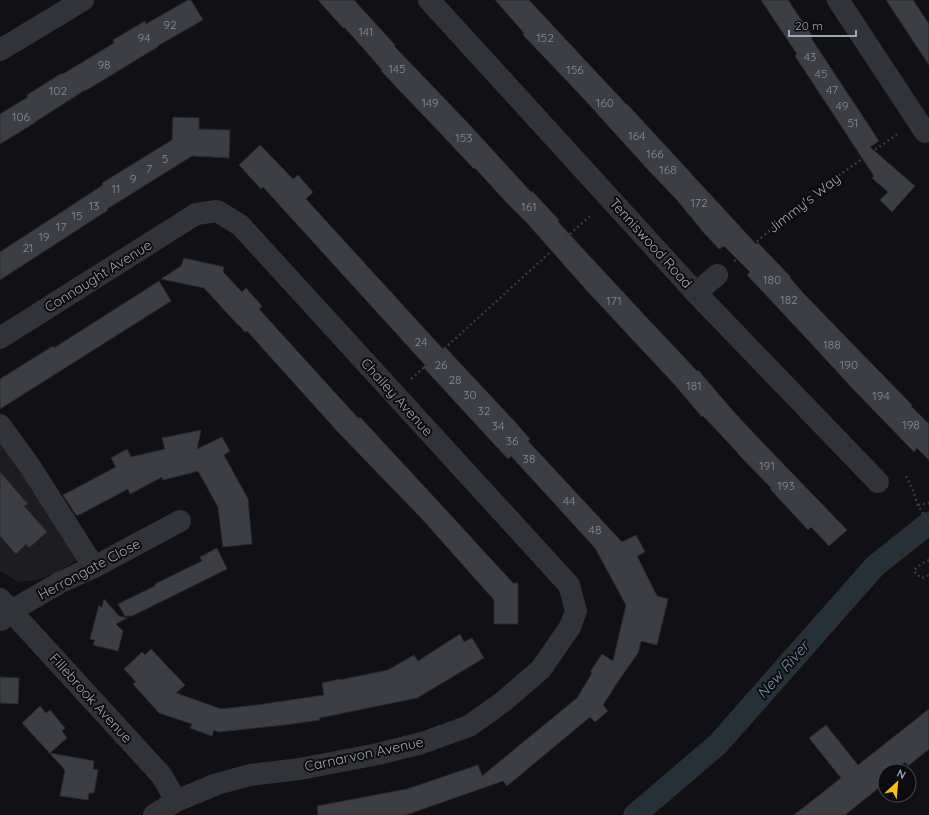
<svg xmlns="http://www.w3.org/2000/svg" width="929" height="815" viewBox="0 0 929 815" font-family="Quicksand,sans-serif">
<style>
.built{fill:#1d1d20}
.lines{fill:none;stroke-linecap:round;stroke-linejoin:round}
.canal{stroke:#272f37;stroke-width:23}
.building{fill:#3d3e43;stroke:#2b2b2f}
.path{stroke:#383a3f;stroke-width:2.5;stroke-dasharray:2 3;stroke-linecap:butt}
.minor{stroke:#323338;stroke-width:22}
.labels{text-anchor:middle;stroke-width:4;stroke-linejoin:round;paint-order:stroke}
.number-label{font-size:12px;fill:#888c98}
.street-label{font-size:14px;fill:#a1a6b5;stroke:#0c0c0e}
.water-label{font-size:15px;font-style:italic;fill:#7593b3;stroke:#0c0c0e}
</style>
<rect width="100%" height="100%" fill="#111113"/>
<!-- built -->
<path class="built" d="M0,418L91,552L53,574L37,580L18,582L0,571Z"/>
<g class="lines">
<!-- canal -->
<path class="canal" d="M635,815L718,744L875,566L929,523"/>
</g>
<!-- building -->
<g class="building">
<path d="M188,0H191L203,20L159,45V46L85,91V90L35,122H36L0,144V114L28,97L27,95L62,73L63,74L114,43L113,40L145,21L146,24Z"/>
<path d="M318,0H354L395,45L394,46L467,122L531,192L532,191L559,220L558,222L648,319L697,371L698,370L733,411L764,444L847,530L829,546L811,527L808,530L770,489L771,488L737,453H738L703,416L702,417L674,384L588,292L527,223L506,202L475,168L474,169L444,137L381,71L382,70L363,48L344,27L343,28Z"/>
<path d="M495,0H529L627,105V104L756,244L758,243L791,277L790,278L805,295L912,405L911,406L929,424V460L917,448L914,452L853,389L807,339L747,275L750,272L724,246L719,249L704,233L677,200L650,172L584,99L523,35L524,33Z"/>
<path d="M761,0H788L813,37L811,38L879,141L870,147L915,186L892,212L880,200L888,192L872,178L874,176L795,56L797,54Z"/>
<path d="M886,0H913L929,24V65Z"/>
<path d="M173,117L199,118V129L230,130L229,158L192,156L107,209L108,210L0,280V252L103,185L102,183L172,140Z"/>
<path d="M260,145L293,179L298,175L313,192L306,199L443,349L445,347L516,423L530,439L528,441L622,542L636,535L645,552L637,556L657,596L668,599L657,645L641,641L638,653L619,680L603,705L608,711L595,722L590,717L507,786L503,781L406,815H318L317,806L407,789L478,765L482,776L577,698L592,673L590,672L602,654L613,661L626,605L595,548L511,456L508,459L494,444L423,367L425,365L263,187L261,189L239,165Z"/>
<path d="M184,258L224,267L223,272L242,292L246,288L262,306L259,309L358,418L360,417L446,510L513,583H518V624H494V600L422,519L337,431L247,331L245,332L239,325V326L204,288L161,279L181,266Z"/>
<path d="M159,281L171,301L0,409V379L53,346L54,348Z"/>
<path d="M201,430L197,449L222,437L230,451L224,455L248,499L252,544L223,547L218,507L198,471L163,480L162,477L130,494L128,489L79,515H76L63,495L116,467L111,458L127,449L131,457L165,449L162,438Z"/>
<path d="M0,472L28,504L24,506L47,532L29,548L26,544L16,554L0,536Z"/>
<path d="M217,548L227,569L132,616H125L118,604L155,586V584L202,561L200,557Z"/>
<path d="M104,599L119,616L127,618L116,624L123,631L118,651L93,645L95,640L90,639L99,605L102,608Z"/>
<path d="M460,634L464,642L472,638L484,658L417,698L319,718L320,720L284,725L219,732L214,730L212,736L190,728L192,724L159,713L133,684L136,682L124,669L142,652L145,655L151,649L185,685L176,693L221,709L257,705L324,695L322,683L340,679V680L388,670L414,655L418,661Z"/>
<path d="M0,677L19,678L18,704L0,703Z"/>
<path d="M40,706L46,713L50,710L65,728L62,731L67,738L50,753L94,761L93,769L98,770L94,793H89L88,800L60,796L65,770L22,723Z"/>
<path d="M929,709V749L908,766L905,762L894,771H885V783L845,815H794L841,778L809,738L826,725L858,765Z"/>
</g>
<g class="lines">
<!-- path -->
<g class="path">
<path d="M734,261L811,195L899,133"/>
<path d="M411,379L590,216"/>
<path d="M906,476L912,488L918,506L929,522"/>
<path d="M918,505L929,503"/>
<path d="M929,560L921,564L914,570L916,574L922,578L929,575"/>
</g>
<!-- minor -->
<g class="minor">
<path d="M429,0L696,293L878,482"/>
<path d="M838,0L925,132"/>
<path d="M0,50L83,0"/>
<path d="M696,293L717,275"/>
<path d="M0,338L196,214L217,211L240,225L569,585L576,611L570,627L541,669L504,701L469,726L422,743L378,754L300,769L250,775L217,784L176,801L154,815"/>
<path d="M0,425L31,468L94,567"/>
<path d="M0,599L162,776L176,801"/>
<path d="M1,620L11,611L61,582L94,567L180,521"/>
</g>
</g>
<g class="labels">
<!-- number labels -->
<g class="number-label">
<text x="170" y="29">92</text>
<text x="366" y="36">141</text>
<text x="144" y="42">94</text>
<text x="545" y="42">152</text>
<text x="810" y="61">43</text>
<text x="104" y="69">98</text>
<text x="397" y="73">145</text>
<text x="575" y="74">156</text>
<text x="821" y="78">45</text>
<text x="832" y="94">47</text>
<text x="58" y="95">102</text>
<text x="430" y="107">149</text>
<text x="605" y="107">160</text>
<text x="842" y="110">49</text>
<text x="21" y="121">106</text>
<text x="853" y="127">51</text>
<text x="637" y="140">164</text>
<text x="464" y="142">153</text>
<text x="655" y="158">166</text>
<text x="165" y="163">5</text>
<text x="149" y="173">7</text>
<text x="668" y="174">168</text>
<text x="133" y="183">9</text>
<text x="116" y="193">11</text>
<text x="699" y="207">172</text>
<text x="94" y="210">13</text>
<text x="529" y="211">161</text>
<text x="77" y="220">15</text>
<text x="61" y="231">17</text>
<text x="44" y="241">19</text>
<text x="28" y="252">21</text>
<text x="772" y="284">180</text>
<text x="789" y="304">182</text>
<text x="614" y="305">171</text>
<text x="421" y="346">24</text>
<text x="832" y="349">188</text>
<text x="441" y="369">26</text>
<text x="849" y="369">190</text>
<text x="455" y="384">28</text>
<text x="694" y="390">181</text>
<text x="470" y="399">30</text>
<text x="881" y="400">194</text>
<text x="484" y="415">32</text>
<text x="911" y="429">198</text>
<text x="498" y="430">34</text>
<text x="512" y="445">36</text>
<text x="529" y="463">38</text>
<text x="767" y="470">191</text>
<text x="786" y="490">193</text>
<text x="569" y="505">44</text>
<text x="595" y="534">48</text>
</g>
<!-- street labels -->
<g class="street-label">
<text transform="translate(804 203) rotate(-38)" y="5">Jimmy's Way</text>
<text transform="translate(651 243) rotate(48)" y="5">Tenniswood Road</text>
<text transform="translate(98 276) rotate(-32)" y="5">Connaught Avenue</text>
<text transform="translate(397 397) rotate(48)" y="5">Chailey Avenue</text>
<text transform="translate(89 569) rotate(-28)" y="5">Herrongate Close</text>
<text transform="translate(91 698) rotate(48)" y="5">Fillebrook Avenue</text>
<text transform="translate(364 754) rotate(-12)" y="5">Carnarvon Avenue</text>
</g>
<!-- water labels -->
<g class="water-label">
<text transform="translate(783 670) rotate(-49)" y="5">New River</text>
</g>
</g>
<!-- north arrow -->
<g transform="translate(897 783) rotate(26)"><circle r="19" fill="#0c0c0e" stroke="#484a51"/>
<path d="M0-3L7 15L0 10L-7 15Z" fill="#ffbc1d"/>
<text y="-6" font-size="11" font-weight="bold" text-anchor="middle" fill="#a1a6b5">N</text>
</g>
<!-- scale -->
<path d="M789 30v6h67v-6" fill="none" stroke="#a1a6b5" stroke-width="2"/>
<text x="795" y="30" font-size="12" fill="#a1a6b5" stroke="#0c0c0e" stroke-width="3" paint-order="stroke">20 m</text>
</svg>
